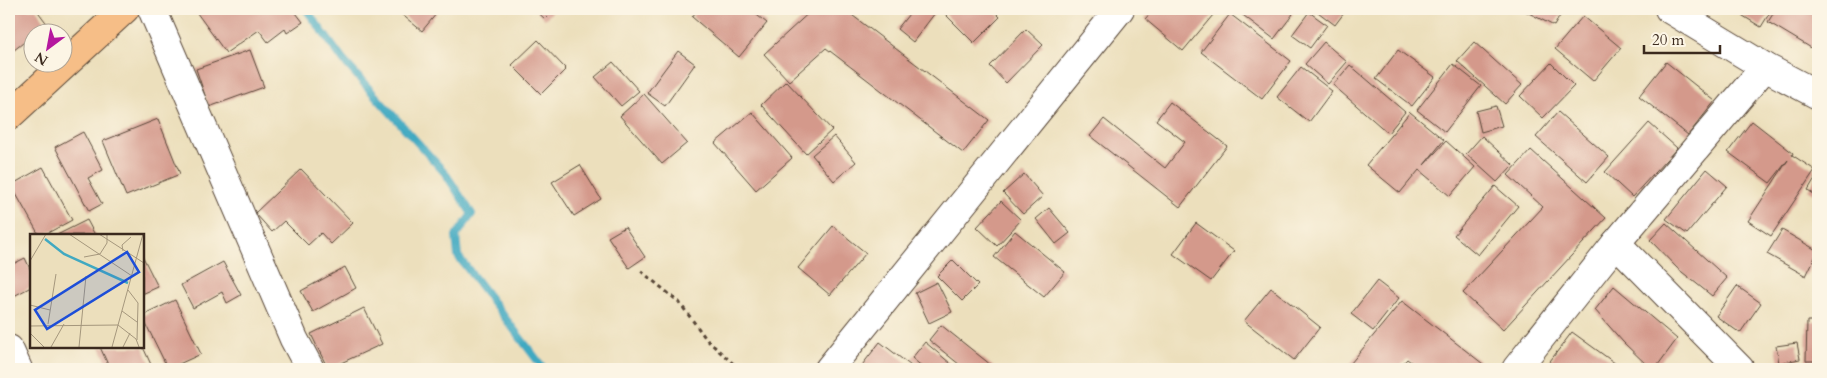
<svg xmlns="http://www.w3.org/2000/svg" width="1827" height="378" viewBox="0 0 1827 378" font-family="Cardo,serif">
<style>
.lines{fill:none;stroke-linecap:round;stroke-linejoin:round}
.stream{stroke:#41a9c1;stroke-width:8}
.building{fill:#d4998b}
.minor-casing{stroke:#564536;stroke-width:30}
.highway-casing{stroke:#564536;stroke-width:30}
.path{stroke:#564536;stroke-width:3;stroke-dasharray:4 4;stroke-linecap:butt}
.minor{stroke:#fff;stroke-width:28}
.highway{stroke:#f6be87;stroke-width:28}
.inset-river{fill:none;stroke:#41a9c1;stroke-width:2.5}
.inset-road{fill:none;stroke:#a5977d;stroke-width:1}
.view{fill:#1d4ed8;fill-opacity:0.15;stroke:#1d4ed8;stroke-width:2.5}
.inset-edge{fill:none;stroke:#3b2a1e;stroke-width:2.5}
</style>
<rect width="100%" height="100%" fill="#fcf5e5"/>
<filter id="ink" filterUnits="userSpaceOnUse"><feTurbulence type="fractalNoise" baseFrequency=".02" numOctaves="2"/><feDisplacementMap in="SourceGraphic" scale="10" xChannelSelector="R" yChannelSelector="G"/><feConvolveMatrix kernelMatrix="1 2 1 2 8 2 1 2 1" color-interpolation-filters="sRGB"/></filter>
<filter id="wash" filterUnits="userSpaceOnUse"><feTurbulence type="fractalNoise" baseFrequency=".0096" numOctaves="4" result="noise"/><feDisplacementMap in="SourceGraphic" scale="20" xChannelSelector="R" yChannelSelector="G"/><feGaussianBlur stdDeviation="1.12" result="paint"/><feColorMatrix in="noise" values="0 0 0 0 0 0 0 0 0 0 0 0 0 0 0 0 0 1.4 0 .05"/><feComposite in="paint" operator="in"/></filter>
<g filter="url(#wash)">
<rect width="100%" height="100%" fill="#ecdfbc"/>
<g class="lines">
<!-- stream -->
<path class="stream" d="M306,9L343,60L445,173L472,214L456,236L458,256L544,369"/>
</g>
<g id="blocks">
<!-- building -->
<g class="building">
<path d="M9,9H36L48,25L37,32H32V36L9,54Z"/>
<path d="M194,9H293L303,22L287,33L285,29L268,42L259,30L226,53Z"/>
<path d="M404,9H432L437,13L422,31L400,13Z"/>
<path d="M534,9H555L545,19Z"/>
<path d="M698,9H749L767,23L739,57L692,17Z"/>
<path d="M813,9H844L989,120L963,153L826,48L789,81L764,54Z"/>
<path d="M913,9H930L935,13L913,42L897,29Z"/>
<path d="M950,9H992L1000,17L974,43L945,14Z"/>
<path d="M1154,9H1218L1183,51L1145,19Z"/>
<path d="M1235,9H1286L1293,14L1274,39Z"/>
<path d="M1314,9H1347L1335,25Z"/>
<path d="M1521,9H1564L1554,26Z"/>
<path d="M1737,9H1772L1761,27L1735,11Z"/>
<path d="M1776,9H1818V52L1768,22Z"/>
<path d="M1309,12L1327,25L1310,48L1292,35Z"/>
<path d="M1230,14L1291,61L1262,99L1201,52Z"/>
<path d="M1583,16L1621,48L1593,81L1555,49Z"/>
<path d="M1026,29L1043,45L1006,83L990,66Z"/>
<path d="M538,40L566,69L541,94L512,65Z"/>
<path d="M1324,42L1347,62L1328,84L1305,64Z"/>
<path d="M1474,42L1522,85L1505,104L1457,61Z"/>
<path d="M250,50L264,87L209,107L196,69Z"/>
<path d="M1398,50L1435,77L1412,106L1376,79Z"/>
<path d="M678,51L695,64L665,106L647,93Z"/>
<path d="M613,62L639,91L621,106L595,77Z"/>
<path d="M1666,62L1715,101L1688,135L1639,96Z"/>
<path d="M1551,63L1574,86L1543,118L1520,96Z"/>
<path d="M1453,64L1481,86L1445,132L1417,110Z"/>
<path d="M1350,65L1405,112L1388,133L1333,85Z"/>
<path d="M1301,67L1332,91L1309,122L1277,97Z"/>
<path d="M786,81L832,130L806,154L761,105Z"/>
<path d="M644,94L687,143L662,164L620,116Z"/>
<path d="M1170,102L1227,146L1180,207L1090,136L1104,119L1165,168L1185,142L1156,120Z"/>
<path d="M1496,106L1502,126L1481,132L1476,111Z"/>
<path d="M752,112L792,158L756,190L715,143Z"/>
<path d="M1410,112L1444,140L1424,165L1446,141L1475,167L1450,196L1419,170L1400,193L1366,165Z"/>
<path d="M1558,112L1609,157L1587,182L1536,137Z"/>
<path d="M158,119L180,174L126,196L103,141Z"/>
<path d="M1752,121L1793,153L1792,155L1815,170L1771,236L1748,221L1788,160L1770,183L1728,152Z"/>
<path d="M1649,123L1677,148L1632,197L1605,172Z"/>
<path d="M83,132L103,170L88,178L102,204L89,211L55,147Z"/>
<path d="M834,136L856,162L834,181L812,155Z"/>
<path d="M1482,136L1513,165L1497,182L1466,154Z"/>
<path d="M1531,150L1606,218L1503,330L1463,293L1543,207L1508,175Z"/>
<path d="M580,165L601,199L574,216L552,182Z"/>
<path d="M43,167L72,220L44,235H39L11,185Z"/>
<path d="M301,169L353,223L331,244L321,233L308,245L284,221L272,232L255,213Z"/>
<path d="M1707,169L1727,186L1687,234L1666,219Z"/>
<path d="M1818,173V197L1808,190Z"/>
<path d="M1024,174L1043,196L1023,214L1003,193Z"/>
<path d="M1495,186L1518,206L1478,255L1454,235Z"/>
<path d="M1001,201L1021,220L997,246L977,227Z"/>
<path d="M1049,208L1070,233L1056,244L1036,219Z"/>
<path d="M87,220L95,235H57Z"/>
<path d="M1196,223L1234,251L1211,281L1173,254Z"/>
<path d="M1666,223L1727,278L1712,296L1677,268L1650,240Z"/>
<path d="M833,226L866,253L830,295L798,268Z"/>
<path d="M625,227L645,257L629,268L608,237Z"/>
<path d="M1782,230L1818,251L1806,276L1767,254Z"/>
<path d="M1015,231L1065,272L1044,297L994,257Z"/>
<path d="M142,255L158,287L142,294Z"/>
<path d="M25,258L31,271V287L12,297L9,291V266Z"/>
<path d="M953,260L978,285L962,301L937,276Z"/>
<path d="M223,262L241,295L227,303L222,292L193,308L181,285Z"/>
<path d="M345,267L356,288L313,312L301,291Z"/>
<path d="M1377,281L1399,298L1373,331L1351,314Z"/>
<path d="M937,282L952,312L929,323L915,293Z"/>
<path d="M1614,286L1677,339L1655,369H1651L1623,342L1595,310Z"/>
<path d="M1737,286L1761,303L1740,333L1716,316Z"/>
<path d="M1271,288L1320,327L1294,360L1244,321Z"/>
<path d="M175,300L201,354L168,369L142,316Z"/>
<path d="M1402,301L1487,367L1485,369H1420L1407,359L1398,369H1346Z"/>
<path d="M364,308L382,344L328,369L311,334Z"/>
<path d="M1807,321H1818V361H1806Z"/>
<path d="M941,325L996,369H965L929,340Z"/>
<path d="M1572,332L1623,369H1544Z"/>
<path d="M880,342L915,369H859Z"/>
<path d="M925,342L957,369H925L912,358Z"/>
<path d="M1797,343L1800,359L1779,363L1776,346Z"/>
<path d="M100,347H143L153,369H110Z"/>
</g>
</g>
</g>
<g filter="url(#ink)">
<use href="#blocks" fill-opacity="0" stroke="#564536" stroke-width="1"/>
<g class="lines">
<!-- minor casing -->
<g class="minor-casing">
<g id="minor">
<path d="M152,9L294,339L310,369"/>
<path d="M1669,9L1765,67L1818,95"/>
<path d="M1616,243L1740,369"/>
<path d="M9,349L18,369"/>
<path d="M829,369L1120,9"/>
<path d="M1516,369L1616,243L1765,67"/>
</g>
</g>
<!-- highway casing -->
<g class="highway-casing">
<path id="highway" d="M9,116L125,9"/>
</g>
<!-- path -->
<path class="path" d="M641,271L679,302L707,340L739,369"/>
<!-- minor -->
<use href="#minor" class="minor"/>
<!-- highway -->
<use href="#highway" class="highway"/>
</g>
</g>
<!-- overview -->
<g transform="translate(30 234)">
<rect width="114" height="114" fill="#ecdfbc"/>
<path class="inset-river" d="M15,5L34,20L98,49"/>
<path class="inset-road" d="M39,0L102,42M69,0L114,29M93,17L92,11L101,3M54,23L70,20L77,9V0M0,27L16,0M98,56L108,69L107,106M0,71L20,76M92,77L107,88M18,90L26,40M0,92L88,91L106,105L109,113M0,99L14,113M21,113L34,90M49,113L56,42M82,113L113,0M93,113L100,99"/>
<path class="view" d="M97,18L109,38L17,95L5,76Z"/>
<rect width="114" height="114" class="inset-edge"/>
</g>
<!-- margin -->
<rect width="1827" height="378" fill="none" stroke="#fcf5e5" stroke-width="30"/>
<!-- north arrow -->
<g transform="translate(48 48) rotate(212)"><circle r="24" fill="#fcf5e5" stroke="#afa495"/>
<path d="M0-4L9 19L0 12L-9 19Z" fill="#b5179e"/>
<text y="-8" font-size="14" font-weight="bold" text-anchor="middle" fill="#3b2a1e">N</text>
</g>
<!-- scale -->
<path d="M1644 45v8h76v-8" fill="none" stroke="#3b2a1e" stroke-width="2.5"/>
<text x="1652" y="45" font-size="15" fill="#3b2a1e" stroke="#fcf5e5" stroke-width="4" paint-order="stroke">20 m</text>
</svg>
